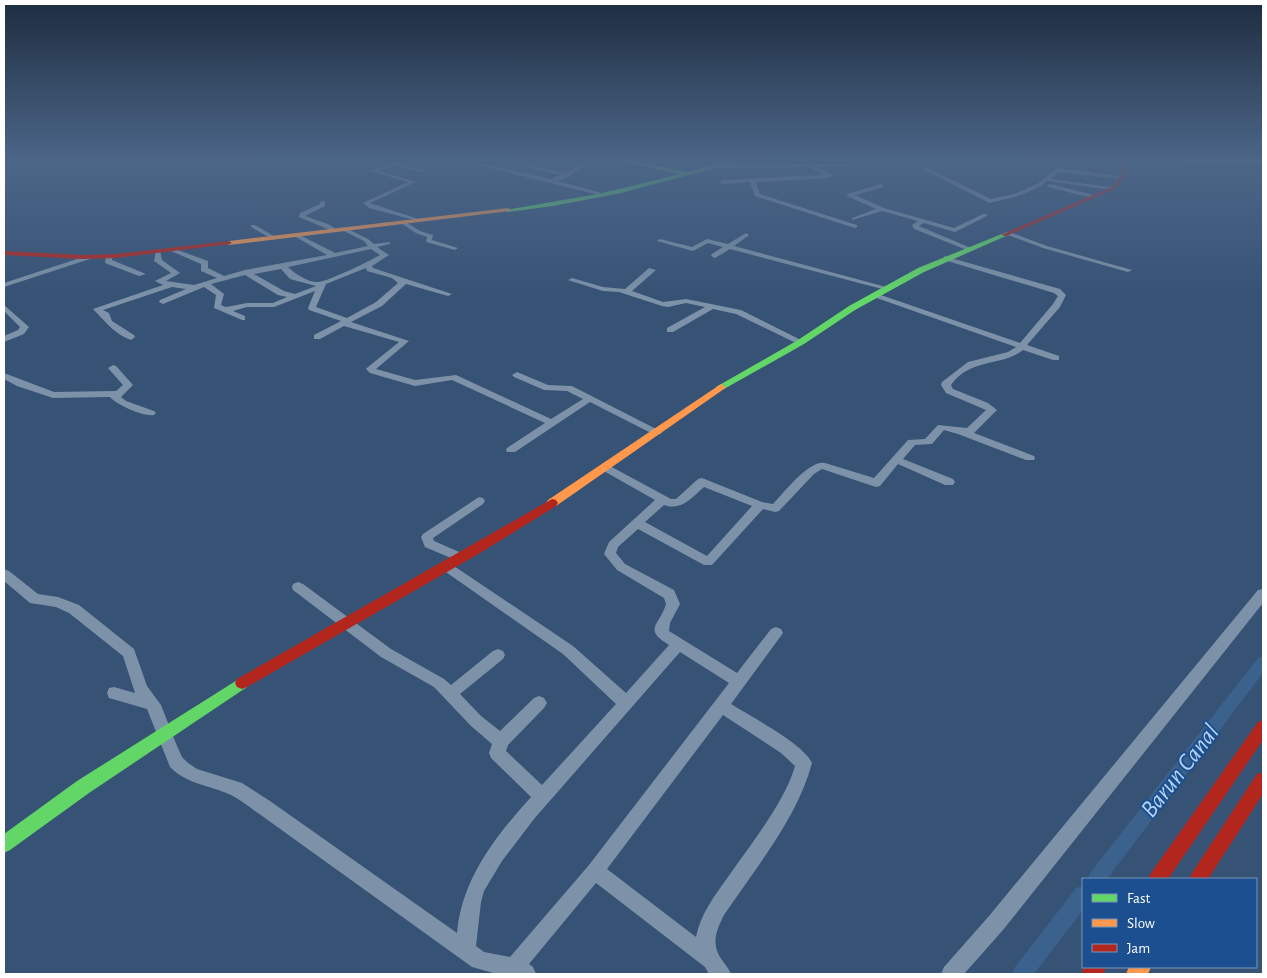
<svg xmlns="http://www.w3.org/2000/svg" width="1267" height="978" viewBox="0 0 1267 978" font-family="'Alegreya Sans',sans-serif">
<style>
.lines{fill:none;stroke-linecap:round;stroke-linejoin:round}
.canal{fill:#3b618d;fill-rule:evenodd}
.street{fill:#7d92a8;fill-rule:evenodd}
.fast{fill:#63d668;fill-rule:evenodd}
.slow{fill:#ff974d;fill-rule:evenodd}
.jam{fill:#b3261e;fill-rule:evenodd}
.labels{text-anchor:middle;stroke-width:4;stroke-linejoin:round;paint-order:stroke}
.near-water-label{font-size:25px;font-style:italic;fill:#b5d3f5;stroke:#1b4f8f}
</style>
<rect width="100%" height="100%" fill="#365274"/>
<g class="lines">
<!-- canal -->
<g class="canal">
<path d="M1263,656V673L1107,879H1087L1090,873L1258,658Z"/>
<path d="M1083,886V910L1034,974H1012L1015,967L1076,888Z"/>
</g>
<!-- street -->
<g class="street">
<path d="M398,159H406L399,163L424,170L421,172L394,165L379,171L416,182L370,203L418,219V221L369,208L363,203L408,182L370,171Z"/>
<path d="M509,159H516L514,161L565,173L593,159H600L571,174V176L557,181L599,192L602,196L597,197L595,194L465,162L468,160L551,179L560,175L507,163Z"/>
<path d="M902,159H909L991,199L1014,194L1037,184L1058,168L1124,177L1121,179L1059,172L1051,179L1116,188L1113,190L1047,181L1041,186L1018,196L990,203Z"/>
<path d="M850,164L848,167H817L832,175L830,178L756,182L760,194L857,225V227L855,228L755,196L750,182L722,184L719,182L722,180L823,175L812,169V167L722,168L724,165Z"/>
<path d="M881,184L883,185V187L855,195L884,208L954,228L983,214H987V216L955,232L924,223L919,226L971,248V250H967L914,229L912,225L918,221L882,211L852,220V218L876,209L847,196V194Z"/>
<path d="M1050,184L1094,195L1095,196L1092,198L1048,187V185Z"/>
<path d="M321,201H325V206L305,216L328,224L336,229V231H332L299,217L300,213L320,204Z"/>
<path d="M403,220L420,231L433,235L432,240L458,248L455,250L426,242L427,237L416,233L401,223L400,222Z"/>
<path d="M251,225H255L277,238L272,239L251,227Z"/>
<path d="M344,227L368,239L374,244L390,242V244L377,247L389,255L372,266L373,268L452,294L448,296L406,284L382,306L351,322L409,341L376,369L415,380L456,375L551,419L583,399L567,391L544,390L514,377L512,375L517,372L548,385L572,386L662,432L661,434H653L590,402L515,452H507L506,450L507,448L545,423L452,380L415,386L370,373L366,369L368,367L399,342L344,326L320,339H314V335L341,321L309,310L308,308L315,291L274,307H247L233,311L245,316V320H242L214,308L216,295L204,287L163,304L159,302L160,300L186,289L172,287L103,310L109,313L112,321L134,335L135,337L131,340C114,334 104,320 93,309L163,285L155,281L171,273L154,261L156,250H160L162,260L180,273L166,281L194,285L217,278L201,271V264L171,251V249H175L208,261V268L224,276L245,270L327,255L294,236L293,235L296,233L335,253L368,246L364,241L342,230V228ZM371,249L380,255C370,261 328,281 319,282C309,283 295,274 288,267ZM366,268L367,271L392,278L398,283L376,302L347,318L316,307L326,284ZM281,269L290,279L316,286L295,294L284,291L254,274ZM245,275L278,295L287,297L273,303H247L226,307L221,305L224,294L211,284Z"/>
<path d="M1005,232H1009L1047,246L1132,270L1128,272L1043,248L1005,234Z"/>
<path d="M746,233L749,235L748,236L734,246L890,288L886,290L730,249L715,258L711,256L712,254L723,247L708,243L693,251L657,241L660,239L692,247L707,239L728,244Z"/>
<path d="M106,255H112V260L146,274L139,276L105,263Z"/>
<path d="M86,256L93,258L4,287V283Z"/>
<path d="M944,256L1060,289L1066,295L1060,307L1027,345L1059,356V360H1053L1023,350C1002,367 971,357 951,385L953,389L988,403L997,410L974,433L1034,456L1035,458L1034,460H1026L958,434L944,430L932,444L915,445L903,459L953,479L955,482L953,485H945L898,464L880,486L876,487L822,469L814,474L779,511L775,512L763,509L712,565H704L638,529L618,547L616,553L625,564L674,590L680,604L670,623L669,631L737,673L771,629L776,627L781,629L783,633L731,704C750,716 804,744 812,763C798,817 755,869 724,915C717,929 711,942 720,957C724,963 728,967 731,974H709L705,967L596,883L529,964L533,967L536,974H497L472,967L258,813C249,807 241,800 231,795C210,785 188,785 170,767L147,709L109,698L107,693L109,688L114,687L135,693L123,656L69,613L56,607L30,603L4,581V569L9,571L38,594L58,597L79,605L134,649L147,686L161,705L177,746L182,757L188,763L197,769L242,783L270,801L457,933C462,878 496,836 531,797L491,758L489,753L492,744L471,726L434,687L381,657L293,590L292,587L293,584L298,582L303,584L391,649L444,679L451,685L493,651L498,649L503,651L505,655L503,659L460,694L481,716L500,731L534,698L539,696L544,698L547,703L544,708L508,745L506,751L542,785L616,704L563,654L443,570L441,567L443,564H451L573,646L626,693L669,645C642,629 660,625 666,604L664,598L617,570L604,554L609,542L655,500L602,470L601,468L602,466H610L671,499H676L698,479L702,478L762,502L773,504C783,493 810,459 825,463L874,478L908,440L925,439L938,425L967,428L986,410L946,393L941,385L942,382L968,362L1008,352L1016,347L871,296L878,294L1020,343L1053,304L1058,296L1054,293L944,260ZM704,487L752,506L707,556L645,522L664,505C682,511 691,498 704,487ZM680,652L729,683L589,865L510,957L484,952L476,946L481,902L484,891L502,861L534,819ZM723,715L781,753L795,766C785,802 750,845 728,877C715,895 700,915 696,937L607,869Z"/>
<path d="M649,268L656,270L632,291L663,302L686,299L741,310L805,342L804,344H798L736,314L713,309L673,332H667V328L705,307L686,303L668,307L662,306L619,292L603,291L568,280L572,278L603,287L625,289Z"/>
<path d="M4,305L29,327L24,334L4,342V336L18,330L20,327L4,311Z"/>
<path d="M113,365L116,366L133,385L121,397L126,401L154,411L156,413L154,415C144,417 117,405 110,397L53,398L17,386L4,379V373L54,392L116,391L123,385L108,368Z"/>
<path d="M479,497L483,498L485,501L483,504L433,538L434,541L466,555L468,558L466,561H458L425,547L421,537L423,534Z"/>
<path d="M1263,589V603L1003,930L964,974H941L944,967L989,916L1258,590Z"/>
</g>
<!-- fast -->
<g class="fast">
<path d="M611,159H623L687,172L739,159H749L621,193L553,206L508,212L505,210L598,194L680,174Z"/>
<path d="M1158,159H1263V163L1160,161Z"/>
<path d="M1004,233L1007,235L1006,236L924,272L855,310L804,344L724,389H718L716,387L798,340L849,306L918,268Z"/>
<path d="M242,677L247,679L249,683L247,687L89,793L10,850L4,853V834L77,781Z"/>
</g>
<!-- slow -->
<g class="slow">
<path d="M508,208L510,209V211L229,245L226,243L229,241Z"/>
<path d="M721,384L726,387L724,389L556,506H548L546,503L548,500Z"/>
<path d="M1129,967H1151L1148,974H1126Z"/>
</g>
<!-- jam -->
<g class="jam">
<path d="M1118,159H1124L1129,172L1115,189L1006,236L1001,235L1111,187L1123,172Z"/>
<path d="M229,241L231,242V244L116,258L83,259L4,255V251L83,255L116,254Z"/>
<path d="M552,499L556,500L558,503L556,506L480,553L247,687L242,689L237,687L235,683L237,679Z"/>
<path d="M1263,720V740L1168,879H1148L1151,873L1258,722Z"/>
<path d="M1263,772V794L1208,879H1189L1192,873L1257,774Z"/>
<path d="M1084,967H1106L1103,974H1081Z"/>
</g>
</g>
<!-- sky -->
<linearGradient id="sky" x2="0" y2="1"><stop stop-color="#1e2d40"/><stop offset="0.54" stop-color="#4c6688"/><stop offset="1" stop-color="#4c6688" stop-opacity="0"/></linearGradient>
<rect width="1267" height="296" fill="url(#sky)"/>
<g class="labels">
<!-- near-water labels -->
<g class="near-water-label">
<text transform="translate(1179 770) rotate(-52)" y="9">Barun Canal</text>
</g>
</g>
<!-- border -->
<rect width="1267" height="978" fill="none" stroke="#ffffff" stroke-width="10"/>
<!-- legend -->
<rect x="1082" y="878" width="175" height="90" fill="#1b4f8f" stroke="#7695bc"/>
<rect x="1092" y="894" width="25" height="8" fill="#63d668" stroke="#7695bc"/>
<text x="1127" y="903" font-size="15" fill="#ffffff">Fast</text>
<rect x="1092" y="919" width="25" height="8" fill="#ff974d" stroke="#7695bc"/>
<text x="1127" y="928" font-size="15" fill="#ffffff">Slow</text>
<rect x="1092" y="944" width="25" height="8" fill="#b3261e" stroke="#7695bc"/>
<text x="1127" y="953" font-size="15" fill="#ffffff">Jam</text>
</svg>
